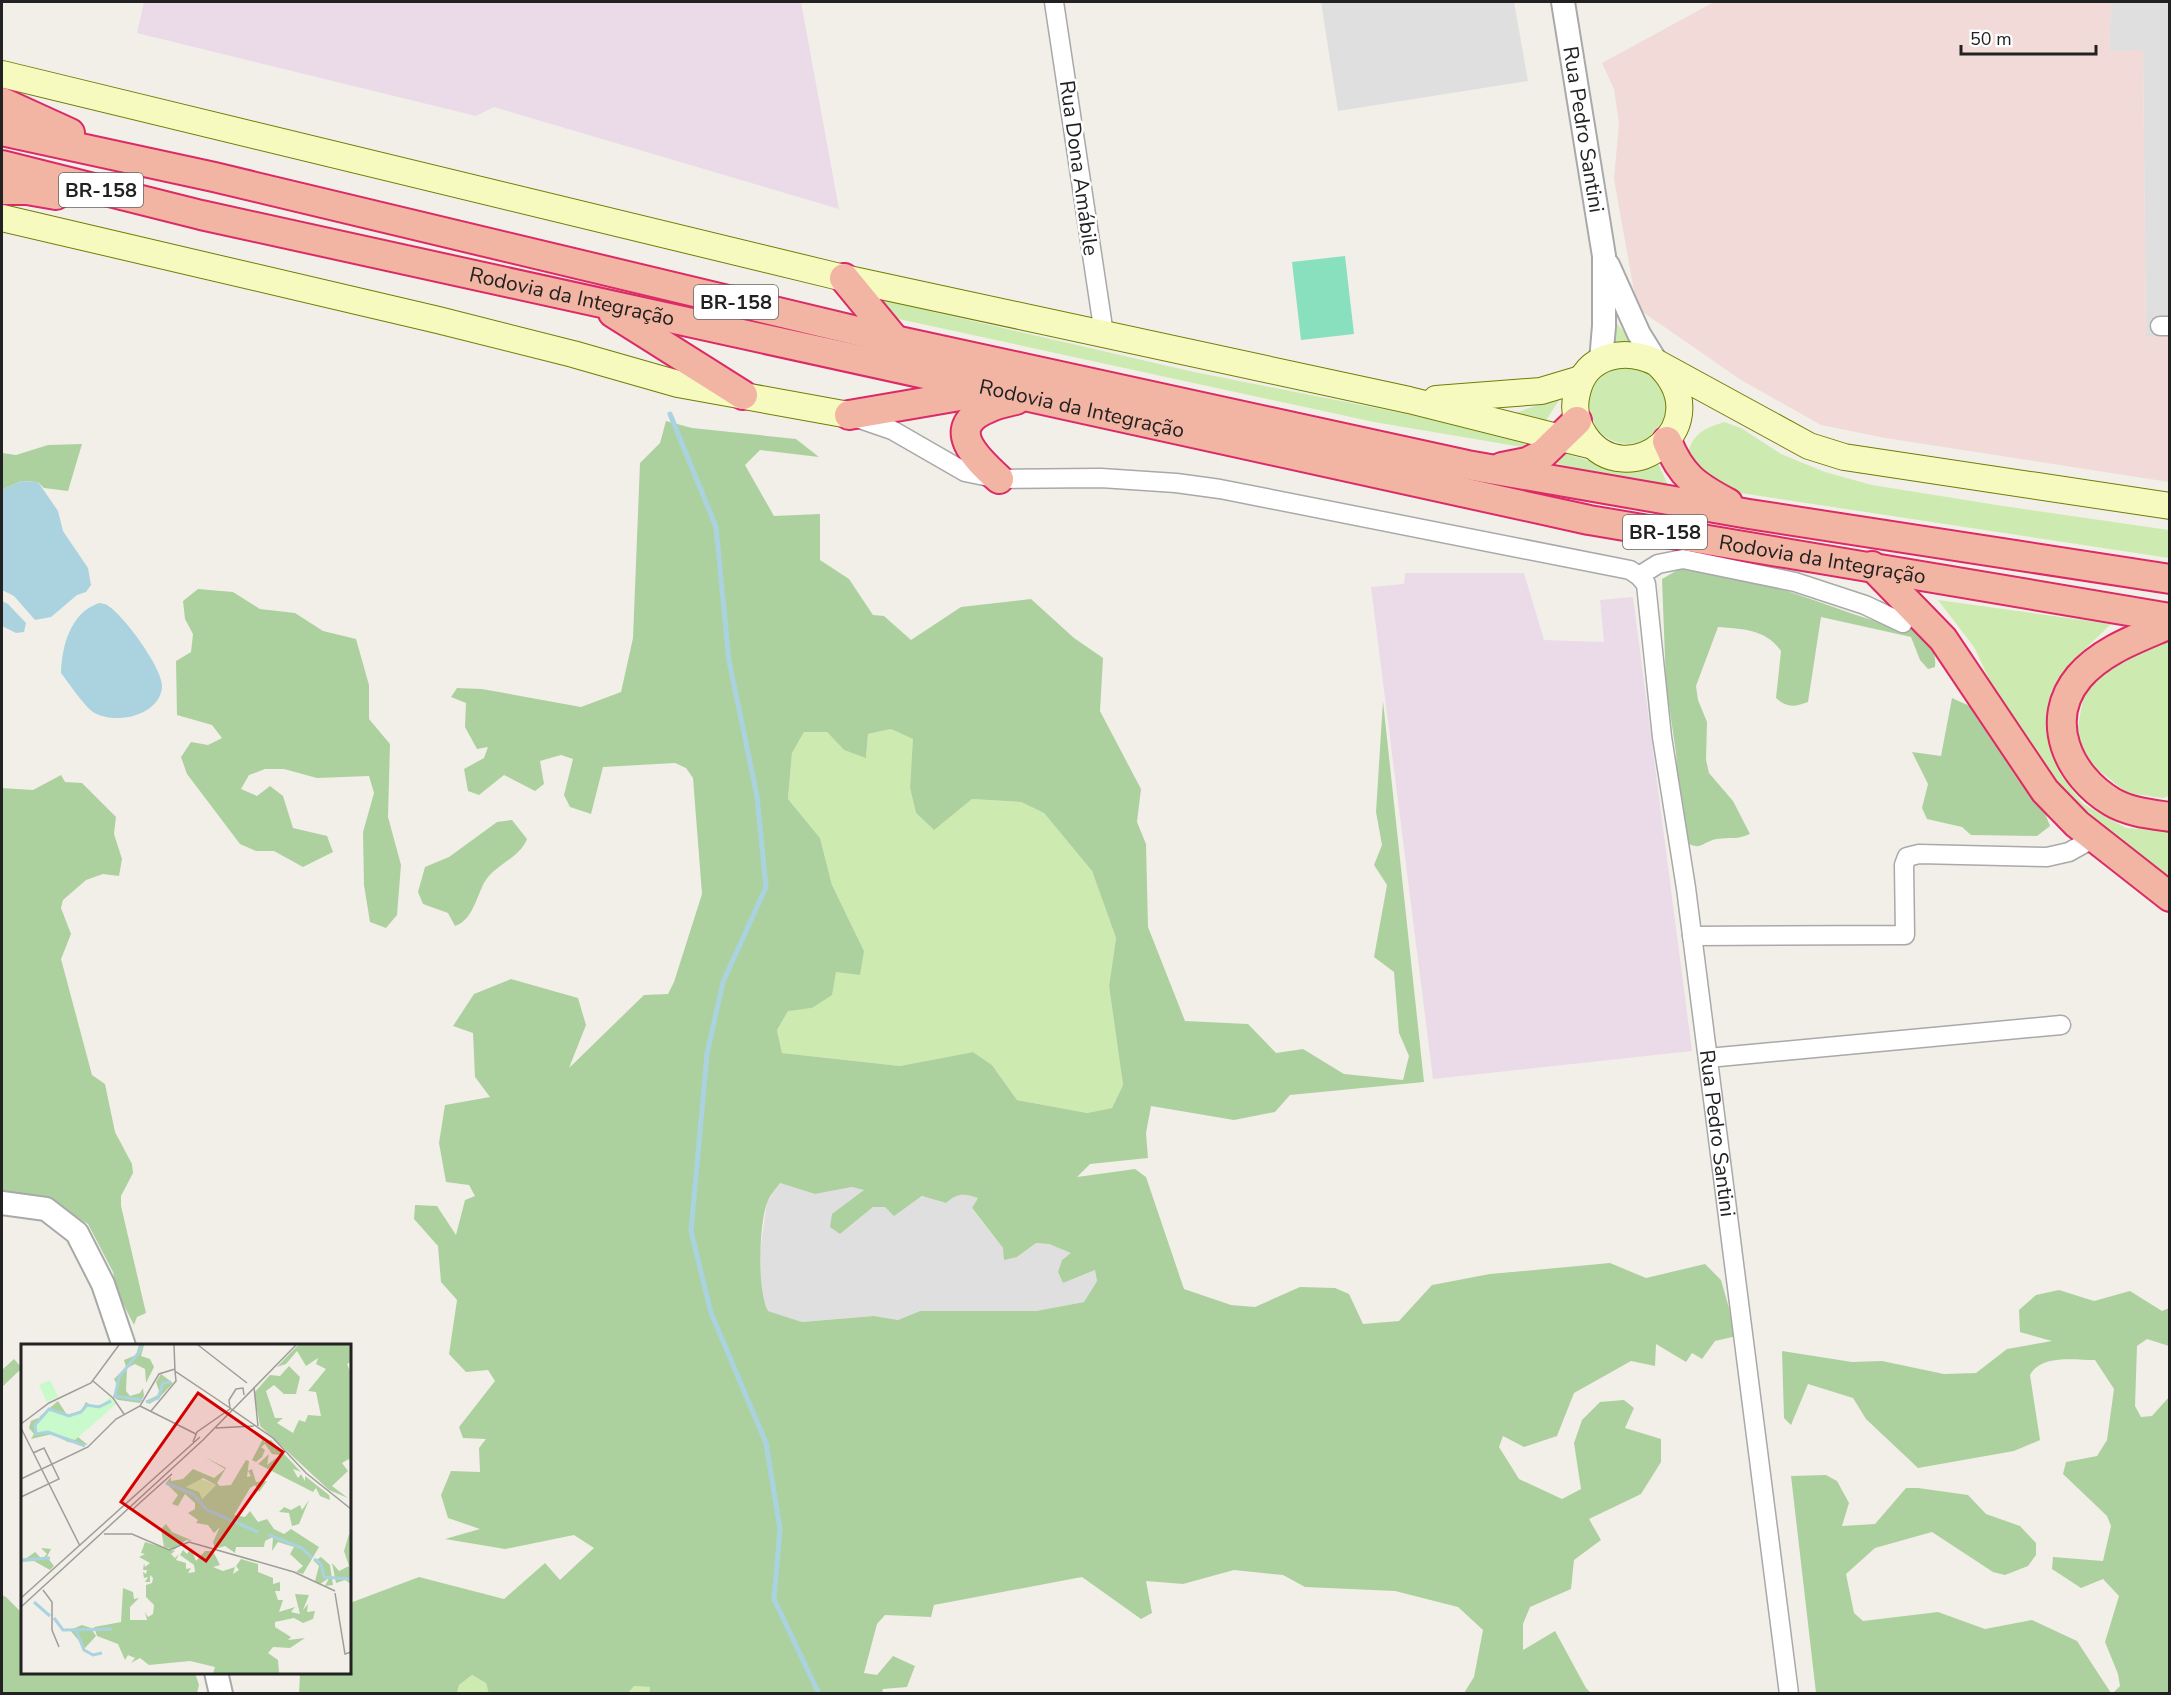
<svg xmlns="http://www.w3.org/2000/svg" width="2171" height="1695" viewBox="0 0 2171 1695" font-family="'Nunito Sans',sans-serif">
<style>
.residential{fill:#e0dfdf}
.commercial{fill:#f2dad9}
.industrial{fill:#ebdbe8}
.grass{fill:#cdebb0}
.forest{fill:#add19e;fill-rule:evenodd}
.pitch{fill:#88e0be}
.water{fill:#aad3df}
.lines{fill:none;stroke-linecap:round;stroke-linejoin:round}
.stream{stroke:#aad3df;stroke-width:5}
.minor-casing{stroke:#a9a9a9;stroke-width:21}
.tertiary-casing{stroke:#a9a9a9;stroke-width:26}
.secondary-casing{stroke:#707d05;stroke-width:28}
.trunk-casing{stroke:#dc2a67;stroke-width:32}
.minor{stroke:#fff;stroke-width:18}
.tertiary{stroke:#fff;stroke-width:22}
.secondary{stroke:#f7fabf;stroke-width:26}
.trunk{stroke:#f2b4a3;stroke-width:28}
.labels{text-anchor:middle;stroke-width:5;stroke-linejoin:round;paint-order:stroke}
.shield{fill:#fff;stroke:#646464;stroke-width:1.5}
.shield-label{font-size:20px;font-weight:bold;fill:#222}
.street-label{font-size:21px;fill:#222;stroke:#fff}
.inset-river{fill:none;stroke:#aad3df;stroke-width:3}
.inset-road{fill:none;stroke:#9f9d99;stroke-width:1.5}
.view{fill:#d40000;fill-opacity:0.15;stroke:#d40000;stroke-width:3}
.inset-edge{fill:none;stroke:#222;stroke-width:3}
</style>
<rect width="100%" height="100%" fill="#f2efe9"/>
<!-- residential -->
<g class="residential">
<path d="M1321,2H1514L1528,81L1338,111Z"/>
<path d="M2111,2H2169V337H2146L2143,51H2109Z"/>
<path d="M780,1183L815,1194L852,1187L865,1190L840,1234L873,1207H885L894,1215L923,1196L945,1203L955,1195L967,1194L978,1198L972,1209L1003,1248L1017,1257L1036,1243L1049,1244L1072,1253L1062,1260L1058,1272L1063,1283L1095,1270L1097,1281L1084,1302L1036,1311H920L898,1320L874,1316L802,1322L768,1311L762,1301L760,1252L767,1202Z"/>
</g>
<!-- commercial -->
<path class="commercial" d="M1714,2H2111L2109,51L2143,50L2146,336L2169,337V482L1885,438L1821,425L1741,380L1637,308L1614,179L1619,123L1614,89L1602,63Z"/>
<!-- industrial -->
<g class="industrial">
<path d="M144,2H801L839,209L494,107L476,116L137,33Z"/>
<path d="M1405,573H1524L1544,640L1604,642L1600,600L1633,597L1692,1051L1433,1079L1371,587L1404,584Z"/>
</g>
<!-- grass -->
<g class="grass">
<path d="M873,298L1194,372L1478,428L1529,441L1522,447L1374,422L894,318Z"/>
<path d="M1612,318L1632,341L1615,343Z"/>
<circle cx="1628" cy="405" r="39"/>
<path d="M1561,397L1545,422L1515,413Z"/>
<path d="M1724,422L1741,428L1781,454L1825,472L1872,485L2003,506L2169,530V558L1714,489L1685,465C1691,437 1696,431 1724,422Z"/>
<path d="M1554,450L1609,467L1657,461L1668,485L1617,478L1546,461Z"/>
<path d="M1938,600L2111,624L2074,660L2051,692L2050,730L2060,774L2083,804L2126,828L2169,831V887L2098,834L2029,749L1991,683L1974,647Z"/>
<path d="M2166,642L2169,643V796L2163,798L2127,793L2093,766L2076,736L2084,694L2123,655Z"/>
<path d="M891,729L914,739L910,788L916,813L933,829L972,799L1021,802L1044,813L1092,871L1116,938L1109,986L1123,1085L1112,1108L1087,1113L1017,1100L992,1065L973,1052L900,1066L782,1053L777,1030L788,1010L812,1008L836,972L864,951L832,885L820,838L788,799L792,753L804,732H827L844,750L866,757L868,734Z"/>
<path d="M472,1675L486,1683L489,1693L457,1694L459,1685Z"/>
<path d="M633,1686L650,1687L649,1693L628,1694Z"/>
</g>
<!-- forest -->
<g class="forest">
<path d="M666,421L692,428L796,439L819,457L760,450L745,465L774,516L820,514V560L849,579L873,615L884,616L911,640L961,607L1031,599L1074,638L1103,658L1100,711L1141,789L1137,822L1146,844L1148,927L1185,1021L1248,1024L1276,1053L1303,1049L1344,1074L1403,1080L1409,1056L1399,1033L1394,972L1374,957L1387,885L1374,865L1382,845L1376,812L1383,701L1424,1082L1290,1095L1275,1112L1234,1120L1151,1106L1146,1133L1148,1158L1090,1164L1077,1177L1135,1169L1146,1177L1184,1289L1231,1305L1255,1307L1300,1287L1335,1288L1349,1294L1363,1324L1399,1321L1432,1285L1490,1274L1610,1263L1646,1278L1705,1264L1721,1280L1737,1336L1715,1341L1702,1359L1692,1353L1686,1362L1656,1344L1655,1366L1631,1361L1574,1393L1557,1436L1524,1447L1503,1436L1499,1447L1519,1479L1562,1499L1581,1489L1574,1443L1582,1420L1600,1402L1624,1400L1634,1408L1625,1428L1661,1439V1462L1641,1494L1589,1519L1601,1540L1574,1560L1571,1589L1530,1607L1523,1624V1650L1555,1631L1586,1688L1591,1693H1464L1474,1677L1483,1630L1458,1607L1395,1591L1305,1587L1283,1575L1234,1570L1183,1584L1146,1581L1152,1613L1141,1619L1082,1577L934,1605L931,1617L885,1615L877,1624L864,1673L877,1675L893,1656L915,1666L907,1687L883,1689L882,1693L649,1694L650,1687L634,1686L628,1693L489,1694L486,1683L472,1675L459,1685L457,1693L299,1694L300,1673L350,1672V1603L419,1577L504,1599L545,1563L560,1580L594,1548L574,1535L505,1549L445,1539L480,1529L448,1518L441,1495L451,1471L480,1472L479,1448L486,1439L463,1438L459,1427L495,1381L488,1370L466,1372L449,1354L457,1300L441,1282L438,1246L414,1219L415,1205L437,1206L456,1235L465,1200L475,1196L469,1185L446,1182L439,1143L445,1105L490,1097L475,1077L473,1033L453,1026L474,994L511,979L578,998L586,1025L569,1068L644,995L668,994L674,982L702,894L693,778L686,768L675,763L603,767L591,814L570,807L564,795L573,759L561,755L540,761L544,784L535,791L504,775L479,795L468,791L464,769L484,758L488,747L477,749L465,727L466,703L451,697L457,688L482,689L581,707L621,692L633,638L640,463L660,443ZM891,729L913,739L910,788L916,813L934,830L972,799L1021,802L1044,813L1092,871L1116,938L1109,986L1123,1085L1112,1108L1087,1113L1017,1100L992,1065L973,1052L900,1066L782,1053L777,1030L788,1011L812,1008L832,995L836,972L860,975L864,951L832,885L820,838L788,799L792,753L804,732H827L844,750L866,758L868,734ZM780,1183L815,1194L852,1187L864,1190L832,1214L830,1227L840,1234L873,1207H885L894,1216L922,1196L946,1203C957,1193 964,1193 978,1198L972,1208L1003,1248L1004,1260L1017,1257L1036,1243L1049,1244L1071,1253L1062,1260L1058,1272L1063,1283L1095,1270L1097,1281L1084,1302L1036,1311H920L898,1320L874,1316L802,1322L768,1311C757,1291 759,1225 767,1203C769,1196 776,1189 780,1183Z"/>
<path d="M82,444L68,491L44,488L38,482L21,481L2,490V453L16,455L48,445Z"/>
<path d="M1681,568C1747,571 1813,602 1875,621L1880,600C1906,616 1938,631 1935,667L1928,669L1920,660L1911,637L1821,617L1808,702C1794,707 1787,708 1776,698L1781,651C1766,629 1742,629 1718,627L1696,686L1698,700L1707,722L1706,760L1709,773L1733,801L1750,834C1737,840 1730,837 1717,839C1700,842 1702,853 1682,840L1676,753L1666,684L1662,579Z"/>
<path d="M198,589L233,592L260,609L295,613L323,631L356,639L369,685V719L390,744L388,817L401,865L397,915L386,928L370,922L364,885L363,832L374,793L369,776L317,778L284,769H265L249,775L241,789L257,796L270,786L283,796L293,828L327,836L333,852L303,867L274,851H256L240,844L187,774L181,757L191,742L208,745L222,738L212,725L177,715L176,661L191,652L193,634L185,619L183,601Z"/>
<path d="M1952,698L1974,708L2040,800L2050,826L2037,836L1971,835L1962,827L1927,819L1922,808L1928,784L1912,752L1941,756Z"/>
<path d="M61,775L65,782L82,783L116,817L114,834L122,859L119,876L103,874L86,880L63,900L61,908L71,934L61,959L92,1075L105,1084L115,1132L132,1164L133,1173L121,1196V1206L146,1313L137,1317L134,1325L118,1294L113,1272L88,1224L49,1202L2,1193V788L33,790Z"/>
<path d="M512,820L527,839C519,859 495,864 484,883C477,896 472,921 455,926L448,913L423,904L418,892L425,867L449,857L497,822Z"/>
<path d="M2059,1290L2094,1301L2130,1291L2162,1311L2169,1308V1346L2147,1339L2137,1346L2135,1406L2141,1417L2152,1416L2169,1397V1693H2113L2120,1686L2118,1674L2105,1642L2119,1596L2103,1579L2081,1588L2052,1569L2053,1557L2103,1561L2111,1526L2107,1516L2063,1474L2066,1462L2097,1456L2107,1440L2114,1389L2095,1360C2075,1360 2041,1354 2030,1375L2040,1440L2014,1451L1918,1468L1866,1419L1853,1398L1808,1384L1791,1425L1784,1418L1782,1351L1852,1362L1882,1361L1944,1374L1976,1373L2007,1349L2052,1341L2020,1332L2019,1310L2036,1295Z"/>
<path d="M14,1359L22,1368L2,1387V1370Z"/>
<path d="M1826,1475L1837,1481L1849,1503L1842,1526L1875,1524L1906,1488H1918L1968,1495L1986,1514L2020,1526L2036,1543V1555L2028,1566L2005,1575L1993,1572L1932,1532L1875,1548L1846,1574L1854,1613L1863,1621L1938,1612L1985,1629L2032,1620L2077,1641L2111,1693H1816L1791,1476Z"/>
<path d="M2,1595L6,1597L22,1613V1672L195,1673L199,1685L197,1693H2Z"/>
</g>
<!-- pitch -->
<path class="pitch" d="M1345,256L1354,334L1301,340L1292,262Z"/>
<!-- water -->
<g class="water">
<path d="M21,481L38,482L58,511L63,531L88,568L91,585L86,592L77,595L51,617L35,620L14,596L2,590V490Z"/>
<path d="M2,601L8,604L26,623L24,632L16,633L2,626Z"/>
<path d="M99,603C100,603 106,604 107,605C123,614 165,671 162,688C158,717 114,725 93,712C85,707 68,682 61,673C62,646 70,613 99,603Z"/>
</g>
<g class="lines">
<!-- stream -->
<path class="stream" d="M670,414L716,527L729,661L757,796L766,887L723,982L707,1054L691,1231L711,1313L766,1443L780,1529L774,1599L819,1694"/>
<!-- minor casing -->
<g class="minor-casing">
<g id="minor">
<path d="M1054,2L1104,334"/>
<path d="M2160,326H2170"/>
<path id="s1" d="M854,417L892,430L965,472L999,479L1101,478L1176,483L1220,489L1630,570L1639,576L1646,584L1662,737L1686,888L1789,1694"/>
<path d="M1639,576L1658,564L1683,559L1795,582L1865,605L1903,623"/>
<path d="M1692,936L1905,935L1904,865L1907,857L1919,854L2047,857L2069,852L2094,838"/>
<path d="M1708,1058L2061,1025"/>
</g>
</g>
<!-- tertiary casing -->
<g class="tertiary-casing">
<g id="tertiary">
<path id="s2" d="M1563,2L1604,256V326L1601,361"/>
<path d="M1608,265L1639,334L1657,363"/>
<path d="M2,1203L46,1209L77,1233L103,1284L124,1346"/>
<path d="M216,1672L221,1694"/>
</g>
</g>
<!-- secondary casing -->
<g class="secondary-casing">
<g id="secondary">
<path d="M2,74L844,278L1409,400L1593,446"/>
<path d="M2,218L438,320L573,354L678,384L849,415"/>
<path d="M1657,363C1723,425 1626,496 1585,436C1576,423 1573,408 1577,393C1585,354 1626,347 1657,363L1809,446L1844,457L2170,506"/>
<path d="M1436,399L1541,391L1581,379"/>
</g>
</g>
<!-- trunk casing -->
<g class="trunk-casing">
<g id="trunk">
<path d="M2,102L70,133"/>
<path d="M2,131L214,177L895,340L1467,465L1749,514L2170,579"/>
<path id="s3" d="M2,165L201,215L1589,520L2170,618"/>
<path d="M2,190H27L56,195"/>
<path d="M844,278L895,340"/>
<path d="M613,313L743,395"/>
<path d="M849,415L983,392"/>
<path d="M1667,441C1681,476 1696,486 1728,503"/>
<path d="M1502,467L1527,462L1543,454L1577,421"/>
<path d="M999,479C977,459 942,427 989,408C997,404 1007,402 1016,400"/>
<path d="M1872,566L1943,639L2045,791L2077,824L2170,897"/>
<path d="M2170,624C2138,638 2102,650 2079,677C2043,720 2068,776 2112,802C2129,812 2150,814 2170,817"/>
</g>
</g>
<!-- minor -->
<use href="#minor" class="minor"/>
<!-- tertiary -->
<use href="#tertiary" class="tertiary"/>
<!-- secondary -->
<use href="#secondary" class="secondary"/>
<!-- trunk -->
<use href="#trunk" class="trunk"/>
</g>
<g class="labels">
<!-- shield labels -->
<g class="shield">
<rect x="59" y="173" width="84" height="34" rx="4.5"/>
<rect x="694" y="285" width="84" height="34" rx="4.5"/>
<rect x="1623" y="515" width="84" height="34" rx="4.5"/>
</g>
<g class="shield-label">
<text x="101" y="197">BR-158</text>
<text x="736" y="309">BR-158</text>
<text x="1665" y="539">BR-158</text>
</g>
<!-- street labels -->
<g class="street-label">
<text dy="7" stroke="none"><textPath href="#s2" startOffset="129">Rua Pedro Santini</textPath></text>
<text transform="translate(1079 168) rotate(82)" y="7">Rua Dona Amábile</text>
<text dy="7" stroke="none"><textPath href="#s3" startOffset="585">Rodovia da Integração</textPath></text>
<text dy="7" stroke="none"><textPath href="#s3" startOffset="1107">Rodovia da Integração</textPath></text>
<text dy="7" stroke="none"><textPath href="#s3" startOffset="1863">Rodovia da Integração</textPath></text>
<text dy="7" stroke="none"><textPath href="#s1" startOffset="1374">Rua Pedro Santini</textPath></text>
</g>
</g>
<!-- overview -->
<g transform="translate(21 1344)">
<rect width="330" height="330" fill="#f2efe9"/>
<path d="M178,134L195,141L181,155L165,143Z" fill="#cdebb0"/>
<path d="M118,1H123L120,12L129,15L133,23L125,39L124,25L114,20L106,24L105,47L109,52L119,49L122,44L123,52L119,59L97,56L92,53L96,41L93,35L105,23L103,16L115,11ZM277,1H330V18L326,20L330,29V118L328,115L321,119L327,127L311,142L327,154L308,146L239,82L233,49L249,31L259,32L268,22L279,33L275,50H263L253,41L245,47L254,74H262L256,79L272,89L278,76L284,78L287,71L300,72L295,48L287,47L305,25L295,20L297,14L285,22L276,7L265,20L256,23ZM140,30L152,39L137,55L128,60L125,57L139,50L135,38ZM37,57L46,71L60,67L65,58L71,62L94,59L59,72L18,73ZM17,74L57,93L67,101L47,98L31,90L10,95L13,90L8,84L10,77ZM243,93V98L250,96L280,128L272,125L277,134L280,130L284,137V132L308,151L309,156L299,152L295,144L292,148L237,120L248,110L246,121L259,111L251,110L244,100L240,103L244,106L241,113L235,118L231,116ZM184,113L205,124L196,139L199,142L210,141L225,116L228,117L226,133L230,132L227,127L231,125L235,138L246,137L238,148L234,141L229,144L213,171L224,173L229,167L237,178L246,175L253,185L263,190L270,185L298,203L282,230L275,228L282,222L269,210L273,203L257,198L251,207L252,193L244,197L243,203H215L214,209L204,202L194,205L192,198L199,183L193,189L187,181L175,179L177,176L167,169L174,165V159L164,150L157,162L151,160L157,151L145,139L150,133V137L162,135L172,125L193,134L204,125ZM182,134L195,141L181,155L178,148L165,143ZM288,156L278,180L271,182L268,169L258,168L263,163L270,166L279,161L281,166ZM145,180L151,188L172,197L165,196L153,206L143,203L140,185ZM328,190L330,192V240L324,236L315,239L311,219L318,227L328,222L323,207ZM124,198L154,207L150,210L154,214L158,210L155,216L165,219V225L170,224L167,229L174,228L173,221L159,211L162,206L166,210L170,204L175,217L184,207H192L199,221L192,223L202,227L214,223L212,230L218,226L215,222L220,215L237,220V228L252,234V240L259,238V247H254L257,256H262L258,268L274,263L270,268L279,270L274,250L288,251L282,266L287,260L286,268L294,267L292,275L282,279L273,274L254,278V283L270,293L267,296L284,294L269,304L252,303L247,309L257,316L258,329H268H192L194,323L169,317L128,321L119,314L110,319L114,314L107,311L104,316L97,300L76,292L73,283L100,278L102,244L112,248L113,255L118,254L109,263V276H126L124,268L127,273L132,270L133,261L125,253V241L131,239L132,234L129,231V238H124L127,233L123,234L122,228L125,230L126,226H122L123,219L124,223L129,219L118,213L124,210L120,209ZM20,204L30,205L26,213L33,222L29,226L13,217L0,218L14,208L21,215L26,210ZM300,213L309,221L312,241L304,242L308,234L299,240L294,237L298,222L293,217ZM61,281L70,284L75,292L64,304L49,286Z" fill="#add19e" fill-rule="evenodd"/>
<path d="M29,36L37,53L26,58L18,41ZM89,53L95,60L54,96L27,88L15,90L14,81L28,65L44,71L57,70L66,61L78,63Z" fill="#c8facc"/>
<path class="inset-river" d="M120,1L119,7L98,33L94,52L121,56M125,58L137,54L142,39L150,38M64,102L27,88L15,90L14,81L28,65L48,72L60,68L66,61L78,63L90,57M145,139L172,150L186,166L237,188M248,191L281,204L291,214M293,215L300,220L303,233L330,235M0,216L29,214M13,258L29,272M33,274L42,286L91,285M55,286L63,306L72,311L81,309"/>
<path class="inset-road" d="M153,1L154,27L209,64M177,1L226,39M72,37L92,54L103,70M233,43L237,82M223,51L222,44L215,45L208,56L209,64L252,94L285,129L330,165M119,62L175,90M130,67L155,37L154,27M0,80L28,59L70,39L98,1M0,84L59,202M195,84L233,82M172,98L176,88L209,65M0,135L67,103L95,75L119,62L138,30L154,25M0,153L38,135L23,104L12,109M112,165L151,130M83,190H111L148,206L168,198L273,228L314,247M22,246L31,258V286L38,303M314,249L324,310L330,308M0,254L179,93M0,263L182,96L275,1"/>
<path class="view" d="M177,49L262,108L185,217L100,158Z"/>
<rect width="330" height="330" class="inset-edge"/>
</g>
<!-- border -->
<rect width="2171" height="1695" fill="none" stroke="#222222" stroke-width="6"/>
<!-- scale -->
<path d="M1961 45v9h135v-9" fill="none" stroke="#222222" stroke-width="3"/>
<text x="1970" y="45" font-size="18" fill="#222222" stroke="#ffffff" stroke-width="4.5" paint-order="stroke">50 m</text>
</svg>
